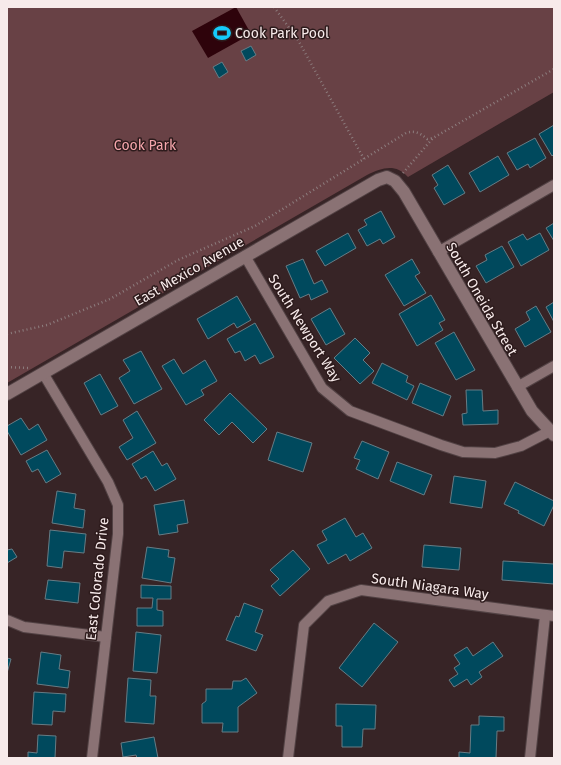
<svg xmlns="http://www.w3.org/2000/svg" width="561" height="765" viewBox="0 0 561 765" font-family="'Fira Sans',sans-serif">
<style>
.green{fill:#684145}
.water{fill:#2e030b}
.building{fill:#00495d;stroke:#667c85}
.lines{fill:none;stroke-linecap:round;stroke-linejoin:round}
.minor-casing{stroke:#524244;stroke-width:12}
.tertiary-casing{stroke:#524244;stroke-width:14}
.path{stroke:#8d7d7e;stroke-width:2.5;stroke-dasharray:1 3;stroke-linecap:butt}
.minor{stroke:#8a7274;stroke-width:10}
.tertiary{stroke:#8a7274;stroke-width:12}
.labels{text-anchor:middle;stroke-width:3;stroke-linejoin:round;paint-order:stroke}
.poi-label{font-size:14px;fill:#f7eaea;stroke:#2d1b1c;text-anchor:start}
.park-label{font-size:14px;fill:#f6a6ac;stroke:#2d1b1c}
.street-label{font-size:14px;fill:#f7eaea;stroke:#2d1b1c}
</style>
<rect width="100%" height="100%" fill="#372426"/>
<!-- green -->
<path class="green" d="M7,7H554V92L408,177C395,163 382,168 367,175L7,383Z"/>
<!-- water -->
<path class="water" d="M236,7L251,34L208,58L192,31Z"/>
<!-- building -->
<g class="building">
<path d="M251,46L256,55L246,61L241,51Z"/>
<path d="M222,62L228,72L219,78L213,67Z"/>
<path d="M554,125V154L552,156L539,134Z"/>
<path d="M535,138L546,158L530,168L528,164L517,170L507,153Z"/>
<path d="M498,156L509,175L480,192L469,173Z"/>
<path d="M448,165L465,193L444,205L434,188L438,185L432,175Z"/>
<path d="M381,211L395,237L383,244L380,239L367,246L358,230L367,225L364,220Z"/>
<path d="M554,223V241L546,228Z"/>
<path d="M348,233L356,248L325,266L316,251Z"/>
<path d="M540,233L549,250L521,266L508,242L523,234L527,240Z"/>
<path d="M502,246L514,267L486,283L476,266L487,260L485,255Z"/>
<path d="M303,259L314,284L322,280L328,292L311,300L309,294L300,298L286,266Z"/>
<path d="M412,259L420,273L415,276L426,293L404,306L385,275Z"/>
<path d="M431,295L445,320L439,323L443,330L417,346L399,314Z"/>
<path d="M237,296L251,320L237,328L234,323L208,339L197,319Z"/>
<path d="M554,302V322L546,307Z"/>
<path d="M536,306L551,332L525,347L515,329L530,320L526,312Z"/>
<path d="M330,308L345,334L326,345L311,319Z"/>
<path d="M255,323L274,357L260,364L255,355L245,361L240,351L235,353L227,339Z"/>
<path d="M454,332L475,370L456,380L435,343Z"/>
<path d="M355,338L370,353L363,360L374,371L360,384L334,358Z"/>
<path d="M141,351L162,389L134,404L119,378L130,371L123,360Z"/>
<path d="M174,359L183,374L205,360L217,381L201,390L204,395L186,405L162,366Z"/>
<path d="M382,363L408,376L406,382L414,386L407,400L372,383Z"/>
<path d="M100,374L118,406L101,415L84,383Z"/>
<path d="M420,383L451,396L443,416L412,403Z"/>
<path d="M466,390H482L483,411L498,410V424L463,425L462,414L467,413Z"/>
<path d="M230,393L267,429L253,443L232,422L219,435L204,420Z"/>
<path d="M137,411L156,443L127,460L119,447L133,438L123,420Z"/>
<path d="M21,418L29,430L38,424L47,440L21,455L7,431V426Z"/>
<path d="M277,432L312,443L303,472L268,460Z"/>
<path d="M362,441L389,452L378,479L356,469L360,460L354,458Z"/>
<path d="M47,450L61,474L46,483L38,469L32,472L26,461Z"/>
<path d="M153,451L162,466L167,463L176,479L155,491L146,476L141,479L132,464Z"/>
<path d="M397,462L432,475L424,495L390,481Z"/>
<path d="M454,476L486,481L482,508L450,503Z"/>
<path d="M515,482L554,501V505L544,526L518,513L519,511L504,504Z"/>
<path d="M57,491L76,494L74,508L85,510L83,528L52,523Z"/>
<path d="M184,500L188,523L177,525L178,532L159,535L154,505Z"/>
<path d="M345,518L356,537L363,533L372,548L350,561L346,554L328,564L317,545L327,540L322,531Z"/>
<path d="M50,530L86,534L84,553L64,551L62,568L47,566Z"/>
<path d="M424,545L461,548L459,570L422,567Z"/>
<path d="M147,547L169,550L168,557L175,558L171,583L142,578Z"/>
<path d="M12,549L17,557L7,563V550Z"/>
<path d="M293,550L310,569L280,596L271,586L279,579L270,570Z"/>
<path d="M503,561L554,564V584L502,580Z"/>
<path d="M48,580L80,583L78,603L45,599Z"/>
<path d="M141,585L171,586V599H157V610L163,611V626H137V608H152L153,598H141Z"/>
<path d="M244,603L263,610L255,632L263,635L256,651L226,640L236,616L239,617Z"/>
<path d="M374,623L398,642L362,687L339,668Z"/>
<path d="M136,632L161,635L157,673L133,671Z"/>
<path d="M493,642L503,656L479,672L482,677L471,685L467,679L454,687L449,680L458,674L454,668L460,664L454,655L467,647L473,656Z"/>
<path d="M41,652L61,655L59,669L70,671L68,688L37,684Z"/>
<path d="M7,658L11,659L7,673Z"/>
<path d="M128,678L151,680L150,696H156L154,724L125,722Z"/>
<path d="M246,678L257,693L238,707V732H222L223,723H202V704L206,701V689H232L233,681H241Z"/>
<path d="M34,692L66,694L65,712L53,711L52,725L32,724Z"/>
<path d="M336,704L376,705L375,729H363L362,747H342V726H336Z"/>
<path d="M479,716L504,717V731H497L496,758H459V752L470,753L471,725H479Z"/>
<path d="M38,735L56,736L55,758H28V752L37,753Z"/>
<path d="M154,737L158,758H137L136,755L123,757L121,743Z"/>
</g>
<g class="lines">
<!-- minor casing -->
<g class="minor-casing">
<g id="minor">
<path d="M438,252L554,185"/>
<path d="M245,256L322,388L350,411L441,445L463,452L495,453L521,446L550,431"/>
<path d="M43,373L108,482L118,505V534L92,758"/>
<path d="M517,387L554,366"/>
<path d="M7,620L24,627L106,637"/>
<path d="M288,758L304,625L328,601L361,590L554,616"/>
<path d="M530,758L545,616"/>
</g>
</g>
<!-- tertiary casing -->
<g class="tertiary-casing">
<path id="tertiary" d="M7,394L378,180L387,177L395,181L404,192L532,411L554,435"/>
</g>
<!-- path -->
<g class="path">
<path d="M274,7L298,40L364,159"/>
<path d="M403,173L433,138"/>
<path d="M7,334L47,325L110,299L178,260L255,226L406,133C415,130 420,133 427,139L433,138L554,69"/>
<path d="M7,367L28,368"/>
</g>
<!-- minor -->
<use href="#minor" class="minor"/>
<!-- tertiary -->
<use href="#tertiary" class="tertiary"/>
</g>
<!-- icons -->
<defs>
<g id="stadium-bare" transform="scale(1.38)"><path d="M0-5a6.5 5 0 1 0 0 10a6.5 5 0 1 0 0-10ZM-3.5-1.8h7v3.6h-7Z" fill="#15cafb" stroke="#2d1b1c" stroke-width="2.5" paint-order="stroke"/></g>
</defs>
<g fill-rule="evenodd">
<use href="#stadium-bare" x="222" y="33"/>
</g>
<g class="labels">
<!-- poi labels -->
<g class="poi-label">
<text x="235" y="38">Cook Park Pool</text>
</g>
<!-- park labels -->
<g class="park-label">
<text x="145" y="150">Cook Park</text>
</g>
<!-- street labels -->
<g class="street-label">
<text transform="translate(189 271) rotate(-30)" y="5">East Mexico Avenue</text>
<text transform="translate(482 299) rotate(60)" y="5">South Oneida Street</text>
<text transform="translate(305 328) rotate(58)" y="5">South Newport Way</text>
<text transform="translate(97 579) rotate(-84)" y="5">East Colorado Drive</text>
<text transform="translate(430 586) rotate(8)" y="5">South Niagara Way</text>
</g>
</g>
<!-- border -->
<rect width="561" height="765" fill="none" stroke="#f7eaea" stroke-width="16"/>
</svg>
